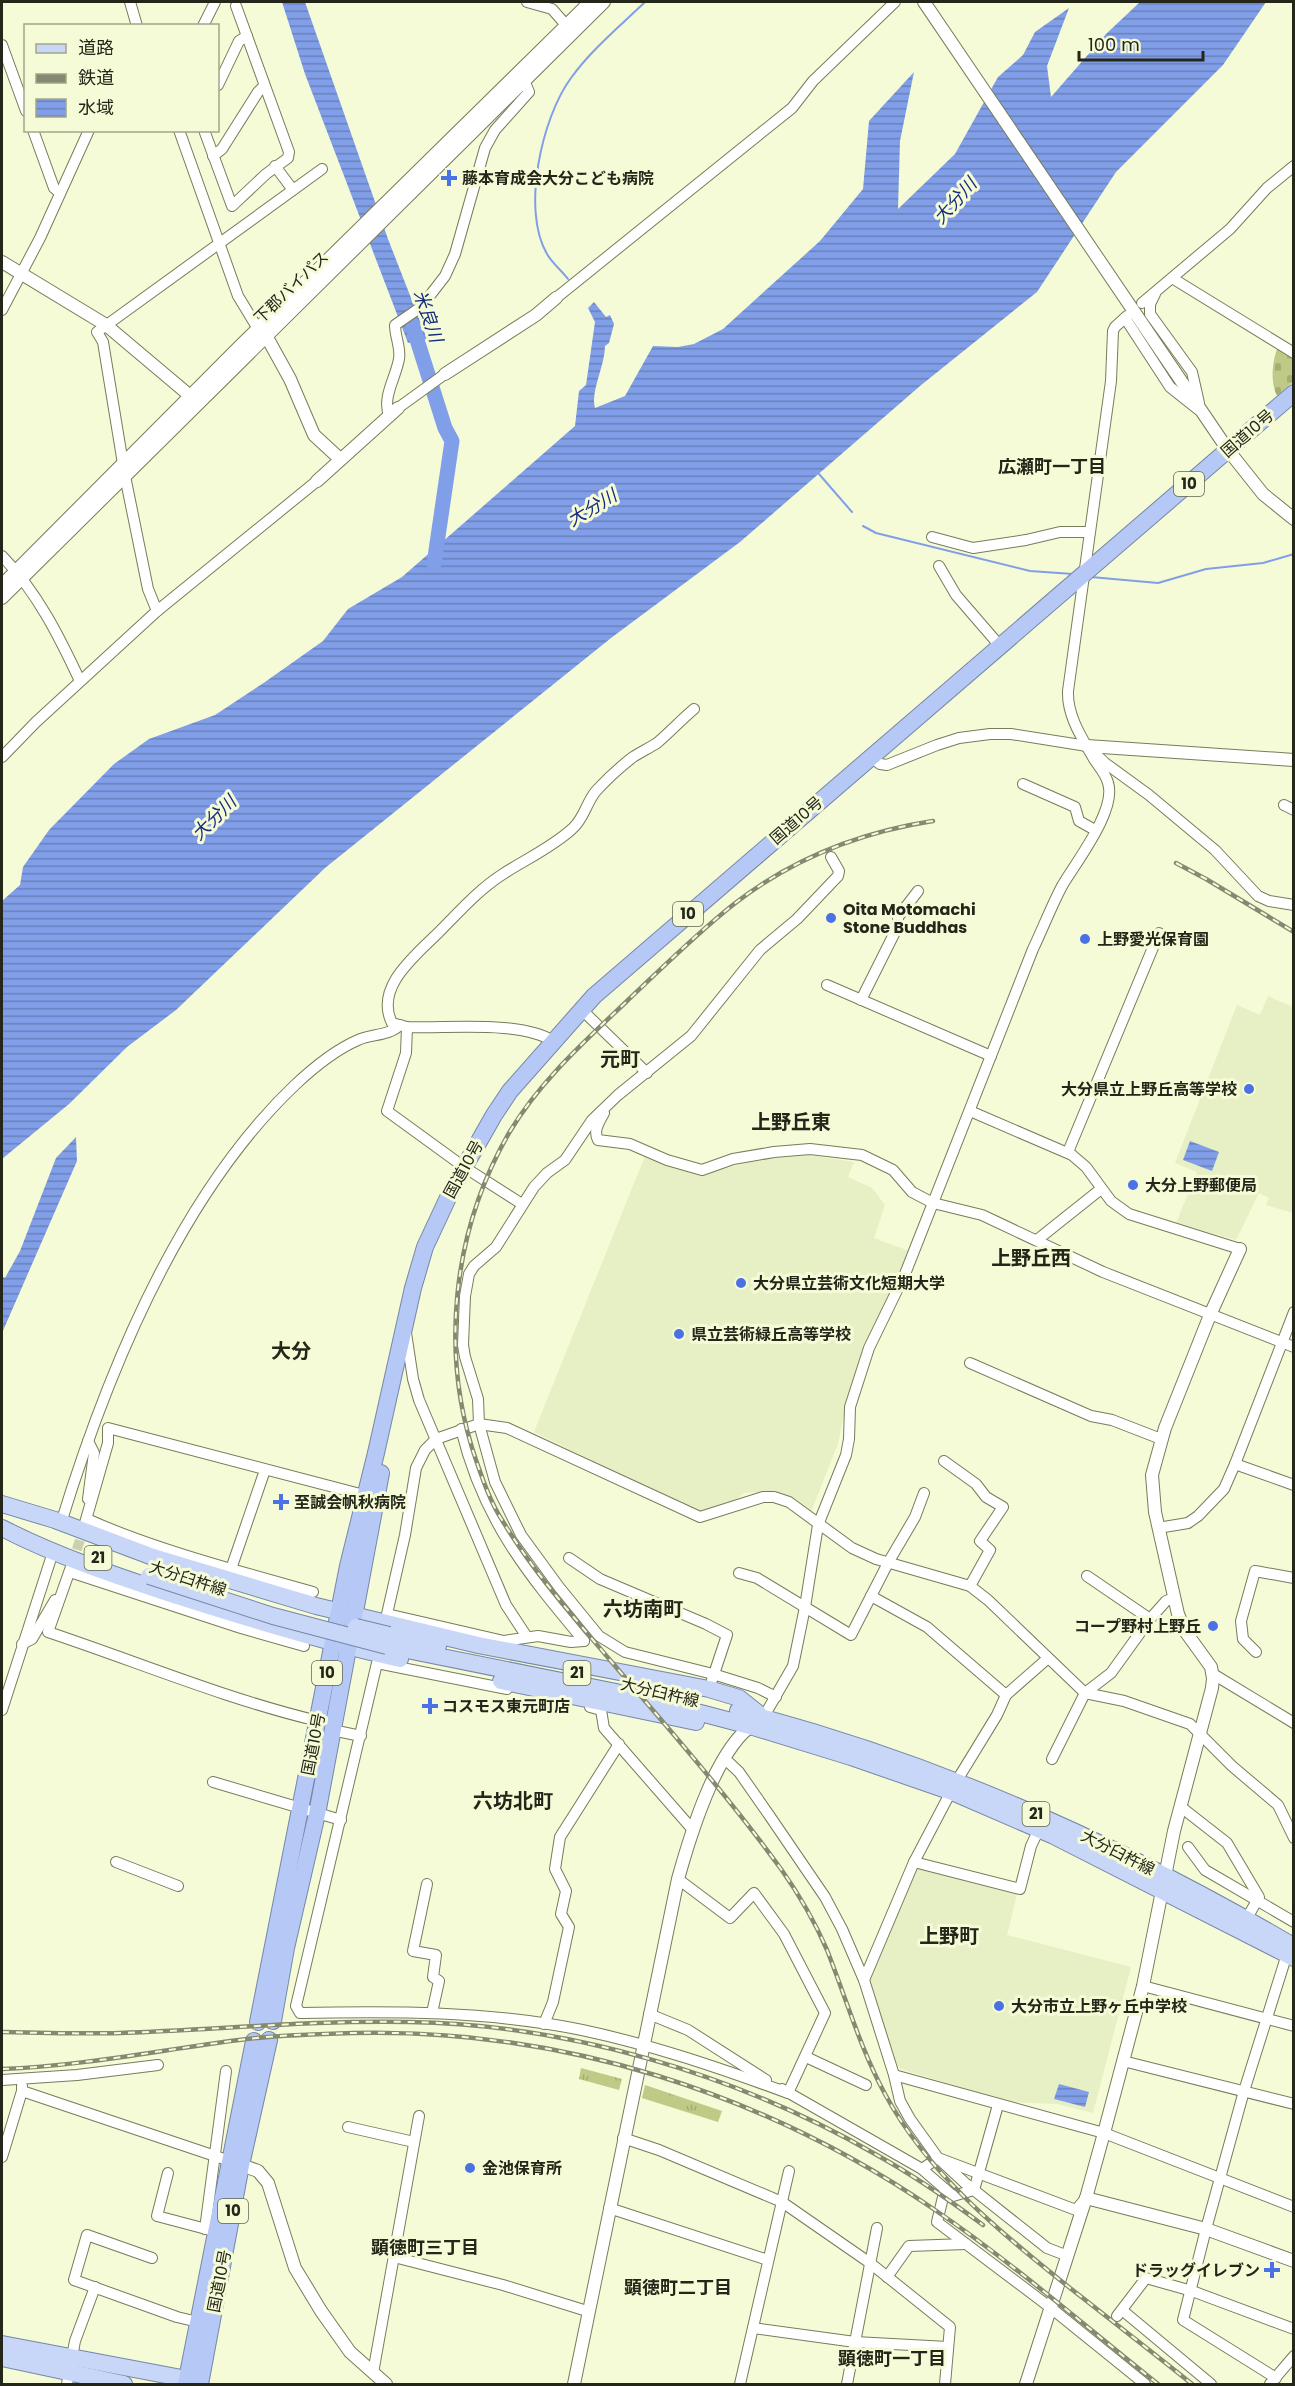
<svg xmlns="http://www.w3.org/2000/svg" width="1295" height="2386" viewBox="0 0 1295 2386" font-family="Poppins,'Noto Sans JP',sans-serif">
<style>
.built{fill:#e7efc4}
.grass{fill:url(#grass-tufts)}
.cemetery{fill:url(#cemetery-stones)}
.water{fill:url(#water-rules)}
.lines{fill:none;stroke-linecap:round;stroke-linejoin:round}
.stream{stroke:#819fe8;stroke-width:2}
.river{stroke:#819fe8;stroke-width:15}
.minor-tunnel{stroke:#cad0b0;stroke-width:10;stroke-dasharray:10 5;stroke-linecap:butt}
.minor-casing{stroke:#777c5b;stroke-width:12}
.tertiary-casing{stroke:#777c5b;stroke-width:14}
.primary-casing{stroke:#7787a7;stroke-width:18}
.trunk-casing{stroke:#7787a7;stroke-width:18}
.minor{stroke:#fff;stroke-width:10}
.tertiary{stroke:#fff;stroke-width:12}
.primary{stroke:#c8d6f8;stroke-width:16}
.trunk{stroke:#b6c8f6;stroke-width:16}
.rail-casing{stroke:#858971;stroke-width:4.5}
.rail{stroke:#f4fbd6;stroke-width:2;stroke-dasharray:7;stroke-linecap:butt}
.primary-bridge-casing{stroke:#7787a7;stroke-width:18;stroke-linecap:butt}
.primary-bridge{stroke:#c8d6f8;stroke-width:16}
.poi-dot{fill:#4b72e5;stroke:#f4fbd6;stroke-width:2}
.labels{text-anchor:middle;stroke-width:6;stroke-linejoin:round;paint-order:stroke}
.shield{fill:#f4fbd6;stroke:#626652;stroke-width:1.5}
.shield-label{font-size:15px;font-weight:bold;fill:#242619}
.poi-label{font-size:16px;font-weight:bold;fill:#242619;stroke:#f4fbd6;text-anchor:start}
.street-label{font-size:16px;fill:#242619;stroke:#f4fbd6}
.water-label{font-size:18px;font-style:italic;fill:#152b7f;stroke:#f4fbd6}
.neighbourhood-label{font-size:18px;font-weight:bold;fill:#242619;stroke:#f4fbd6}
.quarter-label{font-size:20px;font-weight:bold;fill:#242619;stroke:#f4fbd6}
</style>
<defs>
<pattern id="grass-tufts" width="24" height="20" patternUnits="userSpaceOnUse" patternTransform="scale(1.5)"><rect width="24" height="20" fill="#bfca87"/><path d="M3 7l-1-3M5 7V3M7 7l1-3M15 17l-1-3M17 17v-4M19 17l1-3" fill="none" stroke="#a4ad74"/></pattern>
<pattern id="cemetery-stones" width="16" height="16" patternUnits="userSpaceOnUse" patternTransform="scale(1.5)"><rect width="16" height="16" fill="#bfca87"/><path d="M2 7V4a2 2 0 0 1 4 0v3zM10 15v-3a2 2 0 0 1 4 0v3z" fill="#a4ad74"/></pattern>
<pattern id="water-rules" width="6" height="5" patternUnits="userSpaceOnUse" patternTransform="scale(1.5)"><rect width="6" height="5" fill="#819fe8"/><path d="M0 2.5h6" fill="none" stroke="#6981bb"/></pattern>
</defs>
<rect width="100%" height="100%" fill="#f4fbd6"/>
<!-- built -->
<g class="built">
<path d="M1268,996L1293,1007V1213L1266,1205L1269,1198L1259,1193L1236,1240L1176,1223L1197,1172L1175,1163L1237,1005L1260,1015Z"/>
<path d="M808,1155L854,1162L848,1177L872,1188L885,1205L874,1238L909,1251L860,1362L845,1409L838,1444L811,1512L773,1491L744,1493L735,1500L698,1512L534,1432L645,1156L705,1174L757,1160Z"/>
<path d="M917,1864L1018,1890L1007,1935L1131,1967L1093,2113L1057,2104L1009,2102L901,2069L897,2065L869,1983L905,1887Z"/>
</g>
<!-- grass -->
<g class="grass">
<path d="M581,2068L622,2079L619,2090L579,2079Z"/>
<path d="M645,2085L722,2111L718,2122L642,2098Z"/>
</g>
<!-- cemetery -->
<path class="cemetery" d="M1278,346L1293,357L1294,381L1277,396C1270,382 1272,361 1278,346Z"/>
<!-- water -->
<g class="water">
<path d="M282,2H305L388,239L427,339L408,343L305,74Z"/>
<path d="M1140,2H1266L1223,65L1116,172L1037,292L920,386L740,542L611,638L325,868L176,1010L127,1047L69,1104L2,1159V901L20,885L23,867L49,830L114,764L149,739L215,715L265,682L323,641L348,609L402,577L575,426L579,391L586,385L595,322L588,308L594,302L606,317L610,315L614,324L609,343L605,346C605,366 590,392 595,408L625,396L653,346L678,347L694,344L723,329L820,241L863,189L869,121L914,72L900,141L898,209L955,154L998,77L1023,55L1035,32L1069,8L1047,66L1051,97L1106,34Z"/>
<path d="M76,1137L77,1161L2,1333V1276L5,1278L20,1251L56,1158Z"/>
<path d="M1190,1141L1219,1152L1212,1171L1183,1160Z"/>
<path d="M1059,2084L1089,2092L1085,2107L1054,2099Z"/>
</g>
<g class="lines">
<!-- stream -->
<g class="stream">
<path d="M568,279C562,271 552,263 547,254C521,210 542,117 571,78C591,50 620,26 645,2"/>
<path d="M819,474L852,512"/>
<path d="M863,526L876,533L1030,571L1073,574"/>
<path d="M1091,577L1158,583L1206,569L1263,563L1294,554"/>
</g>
<!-- river -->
<path class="river" d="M412,324L445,428L452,441L434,564"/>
<!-- minor-tunnel -->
<path class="minor-tunnel" d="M72,1564L85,1525"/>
<!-- minor casing -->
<g class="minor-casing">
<g id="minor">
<path d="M130,2L137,26"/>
<path d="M527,2L552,9L566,25"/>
<path d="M203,26L215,2"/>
<path d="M2,45L26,111"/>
<path d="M218,85L239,41L247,36"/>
<path d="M33,130L54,188L60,193"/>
<path d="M179,130L238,296L258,329"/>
<path d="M204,130L232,206L266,174L288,158L289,152L236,6"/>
<path d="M213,156L222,149L258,92L264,86"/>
<path d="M275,166L293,190"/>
<path d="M1172,278L1294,353"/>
<path d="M1155,294L1150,304V314L1192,372L1199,403"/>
<path d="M556,298L792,108L813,81L895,2"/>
<path d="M1142,303L1230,229L1267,188L1294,166"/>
<path d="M2,310L40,238L89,130"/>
<path d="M1125,318L1170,387L1199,410"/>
<path d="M398,408L445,374"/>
<path d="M389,415C382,397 396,377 399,359C401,348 395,337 395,325L421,307L445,276L455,254L485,148L495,130L529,92L524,80"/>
<path d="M932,537L973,548L1026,540L1060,532H1089"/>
<path d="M2,556C37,592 59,636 80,681"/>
<path d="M939,566L956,595L1000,646"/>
<path d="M157,611L148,589L125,476L103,342L97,332L322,169"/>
<path d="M2,757L36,722L157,611L317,481"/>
<path d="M871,757L880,764L887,765L937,745L959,738L990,734H1011L1087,746L1105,763L1149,795L1215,850L1258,896L1269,901L1294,905"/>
<path d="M1023,784L1075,807L1079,821L1095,830"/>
<path d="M1284,805L1294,810"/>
<path d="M827,985L991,1056"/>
<path d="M861,1000L898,926V917L918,891"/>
<path d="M581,1009L647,1073"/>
<path d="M407,1027L406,1053L387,1111L464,1167L522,1204"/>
<path d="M553,1041C520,1020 446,1029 407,1027L392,1023C374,987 416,955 439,932C459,912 478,890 503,874C526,859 551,848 572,829C584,819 586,803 596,791C607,779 620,767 633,757C641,752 649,748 657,743C670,732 681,720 694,709"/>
<path d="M970,1111L1072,1155L1086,1167L1111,1201L1129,1214L1240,1249"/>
<path d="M604,1113C599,1122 593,1131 598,1140L630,1144L667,1160L702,1170L733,1159L774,1152L810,1149L862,1155L893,1170L912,1192L933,1203L982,1215L1103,1272L1294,1347"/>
<path d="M1068,1152L1159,933"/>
<path d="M1037,1240L1101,1189"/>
<path d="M406,1333L413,1379L419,1400L506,1605L527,1637"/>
<path d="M970,1363L1091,1416L1112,1420L1161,1439"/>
<path d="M461,1429C483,1519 526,1572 584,1641"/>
<path d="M944,1461L976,1484L986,1497L1003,1507L980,1541L990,1550L970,1586"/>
<path d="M1235,1464L1294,1485"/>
<path d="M265,1470L231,1569L313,1592"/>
<path d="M88,1499L94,1453L88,1441"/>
<path d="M87,1519C133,1540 182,1555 231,1569L233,1574"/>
<path d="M61,1523C107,1373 180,1194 295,1085C313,1068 335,1050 358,1040C371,1034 389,1036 400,1025"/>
<path d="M85,1523L108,1443V1428L364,1495"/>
<path d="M1158,1528L1188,1523L1198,1516L1224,1489L1235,1464L1294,1312"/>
<path d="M569,1558L600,1579L706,1624L727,1635L712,1680"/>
<path d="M71,1567L48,1632C138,1662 226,1699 318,1721"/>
<path d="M70,1572L241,1628L304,1646"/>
<path d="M739,1573L757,1578L851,1635L888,1563L915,1517L924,1493"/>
<path d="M1087,1576L1150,1619"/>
<path d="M871,1596L927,1627L1006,1695"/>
<path d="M584,1641L571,1642L538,1636L504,1641L387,1614L405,1535L416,1468L425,1450L436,1439L479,1424L507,1428L700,1517L763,1497H774L789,1502L852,1548L876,1559L970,1586L988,1600L1085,1693L1124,1701L1190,1724L1232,1766L1278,1805L1294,1838"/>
<path d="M22,1644L32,1639L55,1600"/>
<path d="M1256,1652L1243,1639L1241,1621L1255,1571L1294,1578"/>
<path d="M1213,1674L1294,1723"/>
<path d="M507,1689L377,1663L296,2006L300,2013C394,2011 489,2011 582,2030C653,2045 720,2068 788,2093L825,2013L784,1934L754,1893L730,1918L678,1879"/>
<path d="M776,1697L758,1688L713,1674L625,1652L599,1636L559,1587L521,1535L495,1482L479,1424L478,1399L465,1357L463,1345L465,1296L469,1274L474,1266L496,1247L534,1187L547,1173L565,1160L592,1120L618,1095L691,1036L760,950L797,919L838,876L839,871L831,857"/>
<path d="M590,1707L601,1710L604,1728L693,1830"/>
<path d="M2,1710L53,1552"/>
<path d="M763,1718L793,1666L805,1607L818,1525L846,1455L849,1439L850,1407L869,1348L905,1274L1033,949C1043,928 1051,907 1062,886C1076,862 1117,810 1108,783C1106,774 1099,767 1094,759C1082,738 1067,716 1068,691L1111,381L1113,331L1115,327L1127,316"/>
<path d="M332,1730L361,1736"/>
<path d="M724,1758L739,1772L769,1815L825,1897L842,1929L864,1980L894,2075L900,2101L910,2119L938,2158L965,2183L1047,2248L1068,2256"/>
<path d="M1052,1759L1085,1693L1111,1673L1150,1619L1166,1601L1174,1598"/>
<path d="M213,1782L341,1820"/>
<path d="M1181,1807L1227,1843L1259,1897L1247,1918"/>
<path d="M1188,1847L1205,1870L1294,1922"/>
<path d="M116,1862L178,1886"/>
<path d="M914,1862L1020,1889L1031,1846L1039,1829"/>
<path d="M427,1884L413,1951L436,1955L433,1977L439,1981L432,2013"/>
<path d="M864,1980L914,1862L956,1782L997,1715L1006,1695L1047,1659"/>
<path d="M1143,1986L1294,2026"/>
<path d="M649,2014L688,2030L766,2080"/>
<path d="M544,2024L553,2002L569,1927L561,1914L566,1891L555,1869L560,1837L619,1744"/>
<path d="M806,2057L866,2085"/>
<path d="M1123,2061L1294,2104"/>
<path d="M894,2075L1104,2133L1294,2207"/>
<path d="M2,2080L77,2075L158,2065"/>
<path d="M782,2089L922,2169L938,2158L1076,2210L1085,2199"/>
<path d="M22,2091L230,2161"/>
<path d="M348,2127L414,2142"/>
<path d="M623,2138L659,2150L782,2202L870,2263L950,2327L945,2384"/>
<path d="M2,2157L22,2091V2086"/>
<path d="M922,2169L945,2189L937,2222L1051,2308L1145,2384"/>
<path d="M168,2173L157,2216L210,2230"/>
<path d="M945,2189L953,2196L974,2190L998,2105"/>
<path d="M609,2208L768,2260"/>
<path d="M205,2229L226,2071"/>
<path d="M394,2257L503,2285L587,2311"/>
<path d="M152,2258L87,2235L74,2280L177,2317L198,2322"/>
<path d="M887,2277L909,2246L966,2244"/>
<path d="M1122,2310L1211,2384"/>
<path d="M1117,2316L1146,2278L1192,2291L1294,2329"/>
<path d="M753,2328L855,2342L948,2347"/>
<path d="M373,2373L419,2116"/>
<path d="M1276,2378L1183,2320L1206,2229L1244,2091L1287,1954"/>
<path d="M67,2384L75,2341L95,2287"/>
<path d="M740,2384L789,2171"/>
<path d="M847,2384L877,2228"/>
<path d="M1270,2384L1294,2356"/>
</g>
</g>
<!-- tertiary casing -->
<g class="tertiary-casing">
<g id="tertiary">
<path d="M924,2L1228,450L1263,494L1294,519"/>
<path d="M2,262L106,325L195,400"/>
<path d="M260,332L269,341L290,379L314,435L340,459"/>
<path d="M445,374L536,315L556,298"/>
<path d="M317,481L398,408"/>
<path d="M2,585L239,347L590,2"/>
<path d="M2,598L604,2"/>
<path d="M1087,746L1294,760"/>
<path d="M236,2163L258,2171L268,2183L295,2268L321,2311L350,2352L386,2384"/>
<path d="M1086,2198L1206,2229L1294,2261"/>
<path d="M574,2384L678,1879C690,1836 716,1748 754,1724"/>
<path d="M1026,2384L1086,2198L1104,2133L1143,1986L1174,1831L1212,1688L1213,1678L1211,1667L1185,1631L1178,1614L1155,1512L1152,1475L1165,1428L1210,1315L1240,1249"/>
</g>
</g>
<!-- primary casing -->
<g class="primary-casing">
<g id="primary">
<path d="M2,1504L55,1520L153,1557L316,1606L478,1645L709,1689L739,1698L758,1713"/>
<path d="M2,1528C58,1557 120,1577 180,1597C252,1620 325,1642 400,1659"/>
<path d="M389,1635L438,1646"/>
<path d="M387,1646L636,1696L750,1726L851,1757L952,1792L1054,1836L1294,1958"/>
<path d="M501,1681L696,1722"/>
<path d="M738,1711C932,1761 1115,1842 1288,1943"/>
<path d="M2,2344L187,2379"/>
<path d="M2,2358L124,2384"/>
</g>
</g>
<!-- trunk casing -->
<g class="trunk-casing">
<g id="trunk">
<path d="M273,2021L286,1948L317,1814L381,1473"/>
<path d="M258,2022L348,1566L376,1453L413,1288L425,1247L453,1187L494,1115L510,1091L594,996L1294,393"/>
<path d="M186,2384L254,2041"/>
<path d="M200,2384L241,2165L269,2040"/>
</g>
</g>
<!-- minor -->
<use href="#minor" class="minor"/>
<!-- tertiary -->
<use href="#tertiary" class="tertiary"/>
<!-- primary -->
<use href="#primary" class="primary"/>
<!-- trunk -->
<use href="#trunk" class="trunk"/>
<!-- rail casing -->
<g class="rail-casing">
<g id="rail">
<path d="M933,821C861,832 792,859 734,904C696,934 661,969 626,1002C584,1042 539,1082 509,1133C452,1232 439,1355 477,1463C484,1483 491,1503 502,1520C532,1570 572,1615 610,1660C668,1728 728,1796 781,1869C798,1893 815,1922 827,1950C846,1998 860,2048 885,2094C928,2174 1000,2232 1070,2288C1111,2320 1152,2352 1192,2384"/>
<path d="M1176,863L1206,879L1294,932"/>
<path d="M2,2032C41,2033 81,2034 120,2033C216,2030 312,2020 409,2022C567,2024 738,2075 875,2154C913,2175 948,2199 983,2225"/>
<path d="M2,2069C82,2066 160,2050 239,2040C277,2035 315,2034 353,2033C560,2028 764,2093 935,2210C1013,2263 1085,2326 1158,2384"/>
</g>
</g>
<!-- rail -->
<use href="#rail" class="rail"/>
<!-- primary-bridge casing -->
<g class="primary-bridge-casing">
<g id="primary-bridge">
<path d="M149,1576L273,1616L387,1646"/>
<path d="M356,1627L389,1635"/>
</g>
</g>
<!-- primary-bridge -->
<use href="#primary-bridge" class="primary-bridge"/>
</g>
<!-- markers -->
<g class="poi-dot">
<path d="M446 169h6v6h6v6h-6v6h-6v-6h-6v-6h6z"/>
<circle cx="831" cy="918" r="6"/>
<circle cx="1085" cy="939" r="6"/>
<circle cx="1249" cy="1089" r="6"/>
<circle cx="1133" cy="1185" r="6"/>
<circle cx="741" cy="1283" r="6"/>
<circle cx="679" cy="1334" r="6"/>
<path d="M278 1493h6v6h6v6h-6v6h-6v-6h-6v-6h6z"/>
<circle cx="1213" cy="1626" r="6"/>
<path d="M427 1697h6v6h6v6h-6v6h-6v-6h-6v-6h6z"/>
<circle cx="999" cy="2006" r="6"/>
<circle cx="470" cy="2168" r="6"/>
<path d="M1269 2261h6v6h6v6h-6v6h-6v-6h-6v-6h6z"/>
</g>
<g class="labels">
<!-- shield labels -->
<g class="shield">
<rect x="1174" y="472" width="30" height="24" rx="4.5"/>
<rect x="673" y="902" width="30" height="24" rx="4.5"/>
<rect x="84.5" y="1546" width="27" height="24" rx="4.5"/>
<rect x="312" y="1661" width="30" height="24" rx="4.5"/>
<rect x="563.5" y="1661" width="27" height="24" rx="4.5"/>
<rect x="1022.5" y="1802" width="27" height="24" rx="4.5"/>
<rect x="218" y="2199" width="30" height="24" rx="4.5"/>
</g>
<g class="shield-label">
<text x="1189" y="489">10</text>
<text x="688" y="919">10</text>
<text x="98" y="1563">21</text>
<text x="327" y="1678">10</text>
<text x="577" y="1678">21</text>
<text x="1036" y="1819">21</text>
<text x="233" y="2216">10</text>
</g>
<!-- poi labels -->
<g class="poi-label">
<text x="462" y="184">藤本育成会大分こども病院</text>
<text x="843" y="915">Oita Motomachi<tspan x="843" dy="18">Stone Buddhas</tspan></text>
<text x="1097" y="945">上野愛光保育園</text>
<text x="1237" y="1095" text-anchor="end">大分県立上野丘高等学校</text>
<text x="1145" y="1191">大分上野郵便局</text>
<text x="753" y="1289">大分県立芸術文化短期大学</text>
<text x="691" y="1340">県立芸術緑丘高等学校</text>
<text x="294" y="1508">至誠会帆秋病院</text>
<text x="1201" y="1632" text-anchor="end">コープ野村上野丘</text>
<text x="442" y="1712">コスモス東元町店</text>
<text x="1011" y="2012">大分市立上野ヶ丘中学校</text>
<text x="482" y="2174">金池保育所</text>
<text x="1260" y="2276" text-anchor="end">ドラッグイレブン</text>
</g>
<!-- street labels -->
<g class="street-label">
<text transform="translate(291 287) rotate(-44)" y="6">下郡バイパス</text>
<text transform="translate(1247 433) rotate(-41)" y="6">国道10号</text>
<text transform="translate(796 820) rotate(-41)" y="6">国道10号</text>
<text transform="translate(463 1169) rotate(-61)" y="6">国道10号</text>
<text transform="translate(188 1578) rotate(18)" y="6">大分臼杵線</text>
<text transform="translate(660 1692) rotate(13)" y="6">大分臼杵線</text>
<text transform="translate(313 1744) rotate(-79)" y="6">国道10号</text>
<text transform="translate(1118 1852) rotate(27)" y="6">大分臼杵線</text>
<text transform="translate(219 2281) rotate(-79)" y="6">国道10号</text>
</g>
<!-- water labels -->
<g class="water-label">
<text transform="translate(955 201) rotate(-48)" y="6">大分川</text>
<text transform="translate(428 316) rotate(71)" y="6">米良川</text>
<text transform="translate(592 508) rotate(-31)" y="6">大分川</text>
<text transform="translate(214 818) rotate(-45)" y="6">大分川</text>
</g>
<!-- neighbourhood labels -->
<g class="neighbourhood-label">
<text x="1052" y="473">広瀬町一丁目</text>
<text x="425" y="2254">顕徳町三丁目</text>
<text x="678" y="2294">顕徳町二丁目</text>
<text x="892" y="2365">顕徳町一丁目</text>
</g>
<!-- quarter labels -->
<g class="quarter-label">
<text x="620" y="1066">元町</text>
<text x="791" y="1129">上野丘東</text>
<text x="1031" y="1265">上野丘西</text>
<text x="291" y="1358">大分</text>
<text x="643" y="1616">六坊南町</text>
<text x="513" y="1808">六坊北町</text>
<text x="949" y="1943">上野町</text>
</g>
</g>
<!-- border -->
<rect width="1295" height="2386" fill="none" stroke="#242619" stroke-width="6"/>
<!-- legend -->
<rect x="24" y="24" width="195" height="108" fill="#f4fbd6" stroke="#a1a68a" stroke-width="1.5"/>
<rect x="36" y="44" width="30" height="9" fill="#c8d6f8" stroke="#a1a68a" stroke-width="1.5"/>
<text x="78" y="54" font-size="18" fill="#242619">道路</text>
<rect x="36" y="74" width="30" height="9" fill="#858971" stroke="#a1a68a" stroke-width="1.5"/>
<text x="78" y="84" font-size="18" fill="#242619">鉄道</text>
<rect x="36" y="99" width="30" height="18" fill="url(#water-rules)" stroke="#a1a68a" stroke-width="1.5"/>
<text x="78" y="114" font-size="18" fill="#242619">水域</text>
<!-- scale -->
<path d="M1079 51v9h124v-9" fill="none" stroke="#242619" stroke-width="3"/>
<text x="1088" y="51" font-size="18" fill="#242619" stroke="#f4fbd6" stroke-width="4.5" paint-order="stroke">100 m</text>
</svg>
